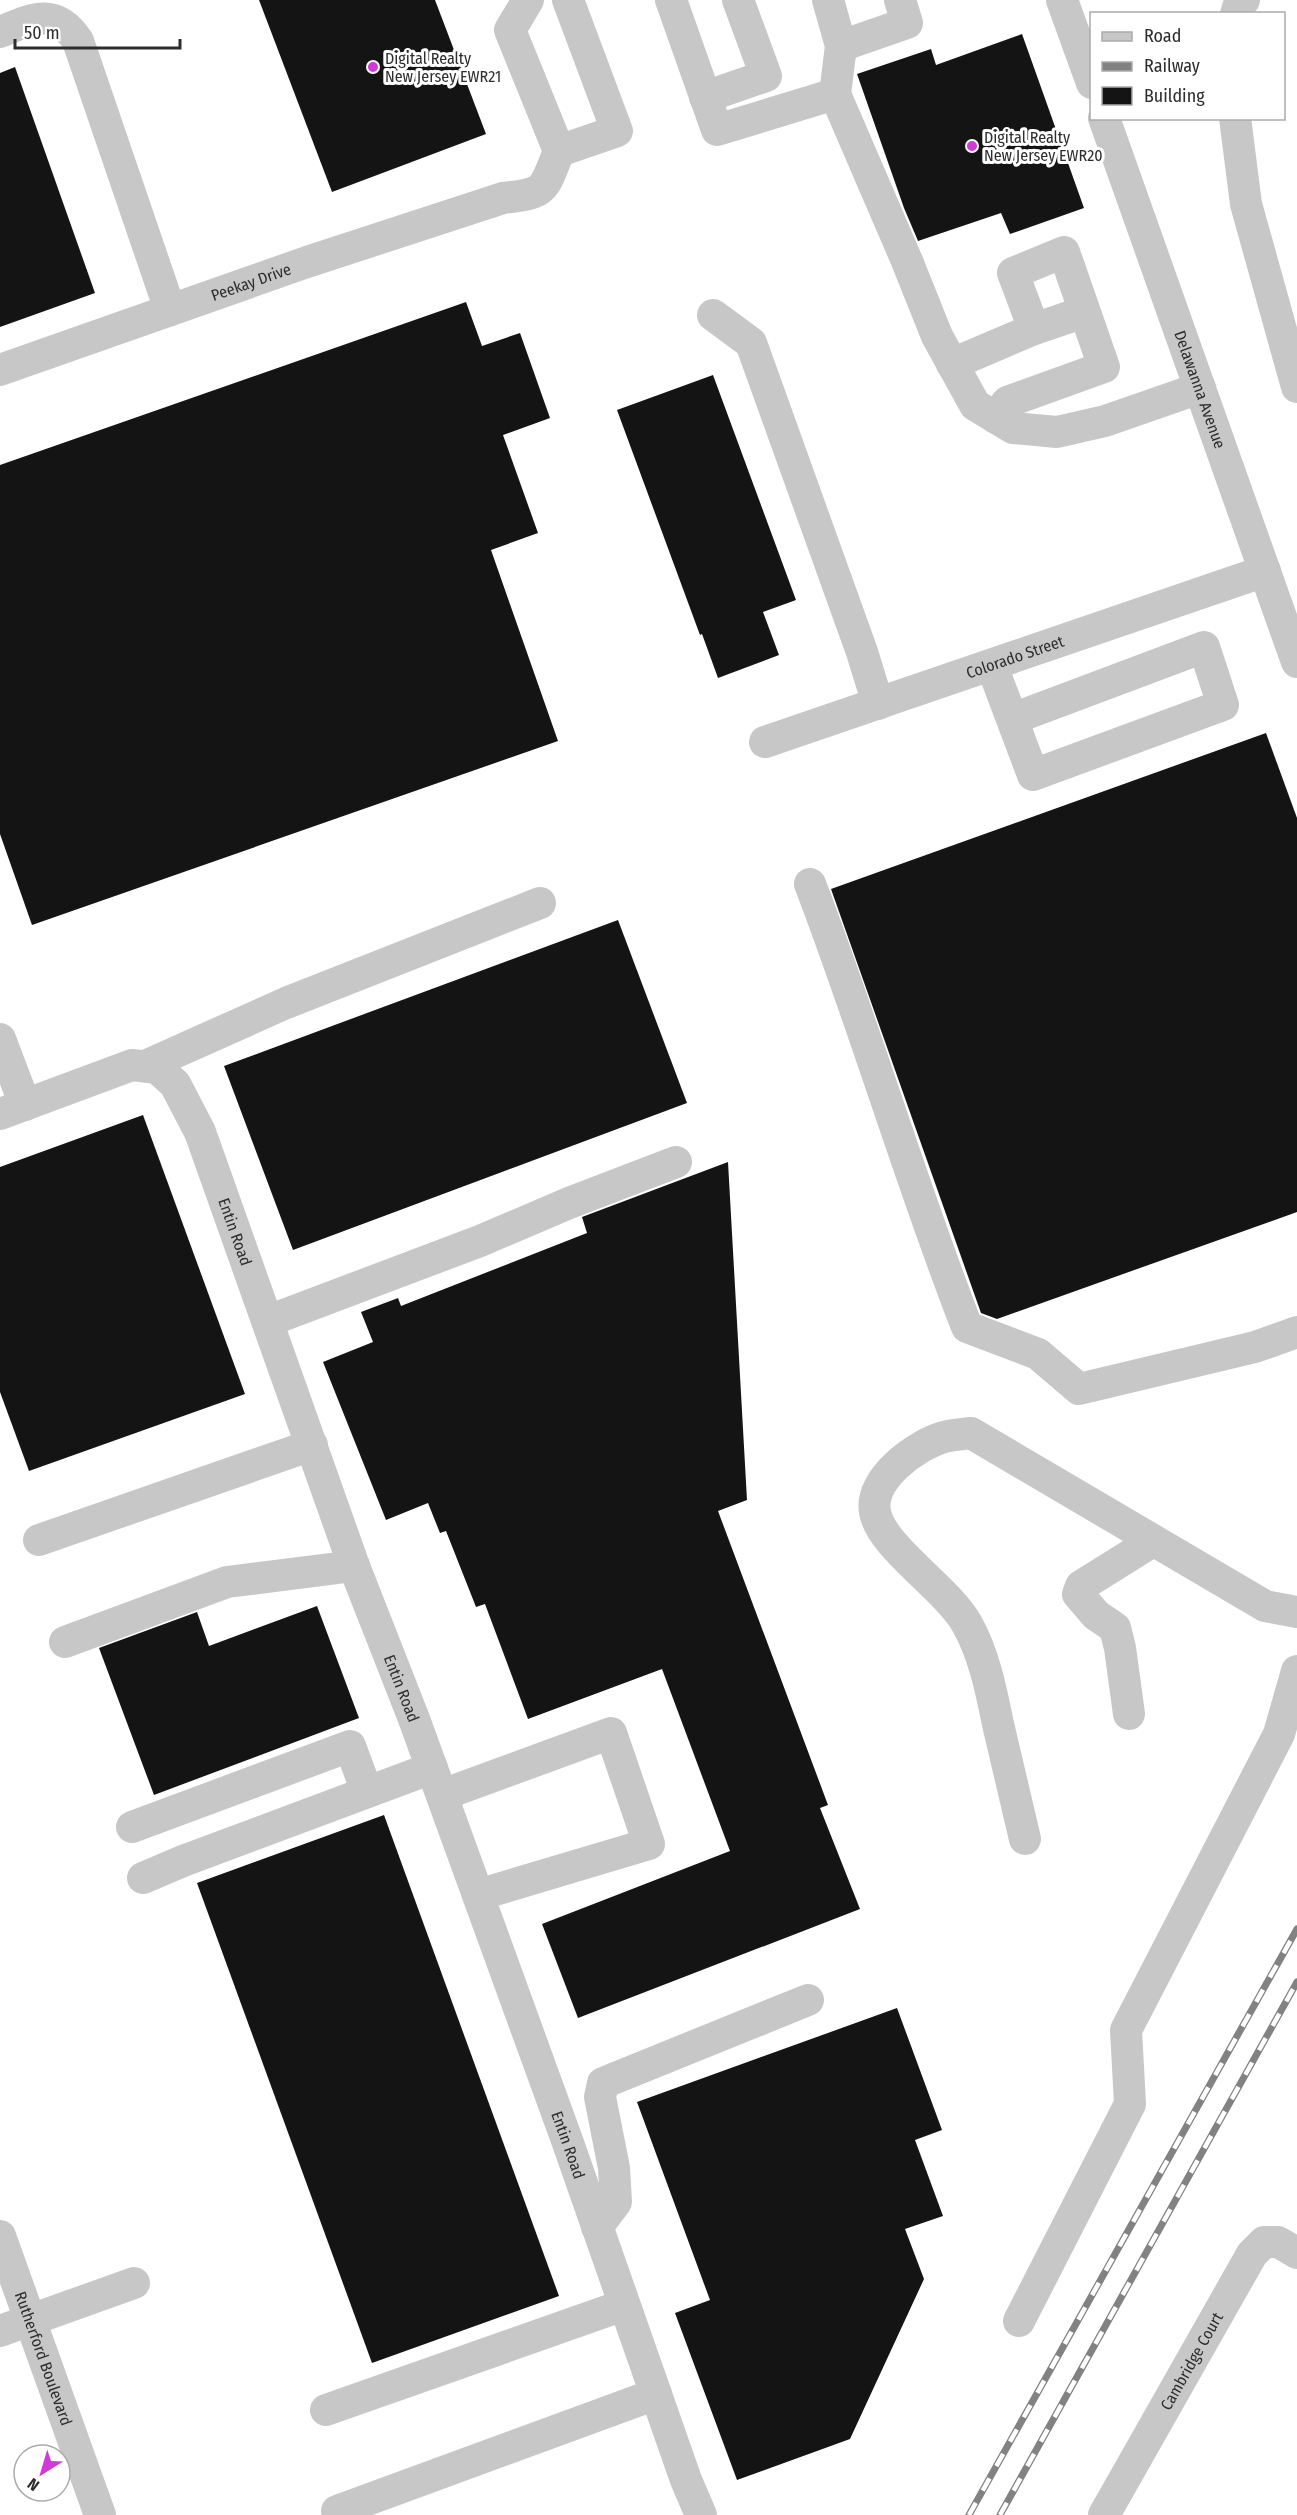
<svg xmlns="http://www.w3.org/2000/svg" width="1297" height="2515" viewBox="0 0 1297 2515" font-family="'Fira Sans Condensed',sans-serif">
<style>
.building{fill:#141414}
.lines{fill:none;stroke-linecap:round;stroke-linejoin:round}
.minor{stroke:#c7c7c7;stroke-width:32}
.rail-casing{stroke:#828282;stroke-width:7}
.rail{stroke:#fff;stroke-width:4.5;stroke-dasharray:14;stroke-linecap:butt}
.poi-dot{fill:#d03bd8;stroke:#fff;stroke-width:2}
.labels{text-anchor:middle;stroke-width:6;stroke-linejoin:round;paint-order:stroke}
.poi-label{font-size:16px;fill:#2d2d2d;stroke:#fff;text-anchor:start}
.street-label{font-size:16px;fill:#2d2d2d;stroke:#fff}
</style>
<rect width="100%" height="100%" fill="#fff"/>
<!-- building -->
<g class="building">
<path d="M259,0H435L486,134L332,192Z"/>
<path d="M1022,34L1084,208L1010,234L1001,213L918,241L904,208L857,74L931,49L936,65Z"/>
<path d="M15,67L95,293L0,327V73Z"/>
<path d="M466,302L482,346L520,333L550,418L503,435L538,533L491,550L558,741L32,925L0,834V465Z"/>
<path d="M713,375L796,600L763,612L779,655L718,678L702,634L700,635L617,410Z"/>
<path d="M1266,733L1297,818V1212L997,1319L981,1313L831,889Z"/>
<path d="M618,920L687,1103L293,1250L224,1066Z"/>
<path d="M143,1115L245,1394L29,1471L0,1392V1167Z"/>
<path d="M728,1162L747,1500L718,1511L828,1805L820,1808L860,1909L578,2018L542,1924L730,1851L662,1669L528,1719L485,1604L476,1607L446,1531L440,1533L428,1503L386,1520L323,1362L373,1342L361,1312L398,1298L401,1306L587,1233L582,1217Z"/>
<path d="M317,1606L359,1718L154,1795L99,1648L197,1612L209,1646Z"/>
<path d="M384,1815L559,2296L372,2363L197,1883Z"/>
<path d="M897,2008L942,2130L915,2140L943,2216L905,2229L924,2279L850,2439L737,2480L675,2313L710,2300L637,2102Z"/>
</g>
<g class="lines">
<!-- minor -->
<g class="minor">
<path d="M528,0L510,30L559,151L617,131L568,0"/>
<path d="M671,0L717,130L835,94L841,46L828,0"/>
<path d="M1062,0L1092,83"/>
<path d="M1236,14L1240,1L1244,0"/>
<path d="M0,32C32,19 55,6 78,41L170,310"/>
<path d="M841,46L907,23L900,0"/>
<path d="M835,94L907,261L937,336L975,405L1013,428L1057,432L1105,421L1200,388"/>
<path d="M705,97L766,76L738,0"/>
<path id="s1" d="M1104,118L1297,662"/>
<path d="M1235,118L1246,204L1297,387"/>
<path d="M713,315L751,343L862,652L878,704"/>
<path d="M1034,329L1084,312"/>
<path d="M952,364L1034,329L1013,273L1064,252L1104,367L1007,402L996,418"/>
<path id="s2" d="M0,370L307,262L503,198C547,193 543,191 559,151"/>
<path d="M992,666L1033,775L1223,705L1204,647L1012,719"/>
<path id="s3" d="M765,742L1265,571"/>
<path d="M810,884C866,1030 910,1181 967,1327L1038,1354L1079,1389L1255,1347L1297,1332"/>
<path d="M0,1039L25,1105"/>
<path d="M145,1066L286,1003L540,903"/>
<path id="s4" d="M0,1114L132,1065L157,1068L175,1084L200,1132L354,1566L414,1719L568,2143L686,2480L701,2515"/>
<path d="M268,1321L480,1241L569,1203L676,1162"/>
<path d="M39,1540L312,1445"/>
<path d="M65,1642L227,1582L354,1566"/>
<path d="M1129,1714L1120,1648L1115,1628L1096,1615L1078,1594L1081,1586L1153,1541"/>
<path d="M442,1795L611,1733L649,1844L478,1895"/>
<path d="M132,1827L350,1746L367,1792"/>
<path d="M1025,1839C1016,1801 1007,1762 998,1724C991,1690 984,1654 967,1624C947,1588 881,1547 875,1512C869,1479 916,1445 944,1437C952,1435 962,1434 971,1433L1265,1606L1297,1612"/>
<path d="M143,1878L183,1861L432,1768"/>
<path d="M597,2227L616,2202L614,2168L600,2097L603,2083L808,2000"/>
<path id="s5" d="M0,2236L100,2515"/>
<path d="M1019,2321L1130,2104L1126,2030L1279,1734L1297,1671"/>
<path d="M0,2331L134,2283"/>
<path d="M326,2410L624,2305"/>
<path d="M338,2515L337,2511L656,2394"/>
<path id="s6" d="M1104,2515L1252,2254L1264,2242H1278L1297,2253"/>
</g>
<!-- rail casing -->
<g class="rail-casing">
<g id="rail">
<path d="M969,2515L1297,1929"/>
<path d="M1000,2515L1297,1982"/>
</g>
</g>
<!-- rail -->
<use href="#rail" class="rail"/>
</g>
<!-- markers -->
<g class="poi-dot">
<circle cx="373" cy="67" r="6"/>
<circle cx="972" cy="146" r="6"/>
</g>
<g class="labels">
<!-- poi labels -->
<g class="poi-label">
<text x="385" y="64">Digital Realty<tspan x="385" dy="18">New Jersey EWR21</tspan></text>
<text x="984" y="143">Digital Realty<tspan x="984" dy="18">New Jersey EWR20</tspan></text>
</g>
<!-- street labels -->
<g class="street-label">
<text dy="6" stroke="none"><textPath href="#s2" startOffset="266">Peekay Drive</textPath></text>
<text dy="6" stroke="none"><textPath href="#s1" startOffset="288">Delawanna Avenue</textPath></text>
<text dy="6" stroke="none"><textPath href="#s3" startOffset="264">Colorado Street</textPath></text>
<text dy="6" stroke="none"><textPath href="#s4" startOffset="350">Entin Road</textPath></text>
<text dy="6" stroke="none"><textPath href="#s4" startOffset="836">Entin Road</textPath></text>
<text dy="6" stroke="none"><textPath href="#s4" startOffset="1322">Entin Road</textPath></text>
<text dy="6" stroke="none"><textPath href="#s5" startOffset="130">Rutherford Boulevard</textPath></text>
<text dy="6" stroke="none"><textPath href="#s6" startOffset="177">Cambridge Court</textPath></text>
</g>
</g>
<!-- legend -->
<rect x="1090" y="12" width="195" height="108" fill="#ffffff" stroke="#ababab" stroke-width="1.5"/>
<rect x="1102" y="32" width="30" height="9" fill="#c7c7c7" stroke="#ababab" stroke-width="1.5"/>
<text x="1144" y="42" font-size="18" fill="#2d2d2d">Road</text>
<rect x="1102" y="62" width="30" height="9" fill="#828282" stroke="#ababab" stroke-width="1.5"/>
<text x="1144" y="72" font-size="18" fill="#2d2d2d">Railway</text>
<rect x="1102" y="87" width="30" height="18" fill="#141414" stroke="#ababab" stroke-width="1.5"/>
<text x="1144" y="102" font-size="18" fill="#2d2d2d">Building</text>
<!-- north arrow -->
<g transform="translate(42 2473) rotate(217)"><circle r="28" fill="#ffffff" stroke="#ababab" stroke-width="1.5"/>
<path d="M0-4.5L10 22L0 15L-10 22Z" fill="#d03bd8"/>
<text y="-9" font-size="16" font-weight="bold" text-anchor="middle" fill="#2d2d2d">N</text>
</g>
<!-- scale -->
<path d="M15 39v9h165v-9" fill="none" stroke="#2d2d2d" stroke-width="3"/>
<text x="24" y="39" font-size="18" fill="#2d2d2d" stroke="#ffffff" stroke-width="4.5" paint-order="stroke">50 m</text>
</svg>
